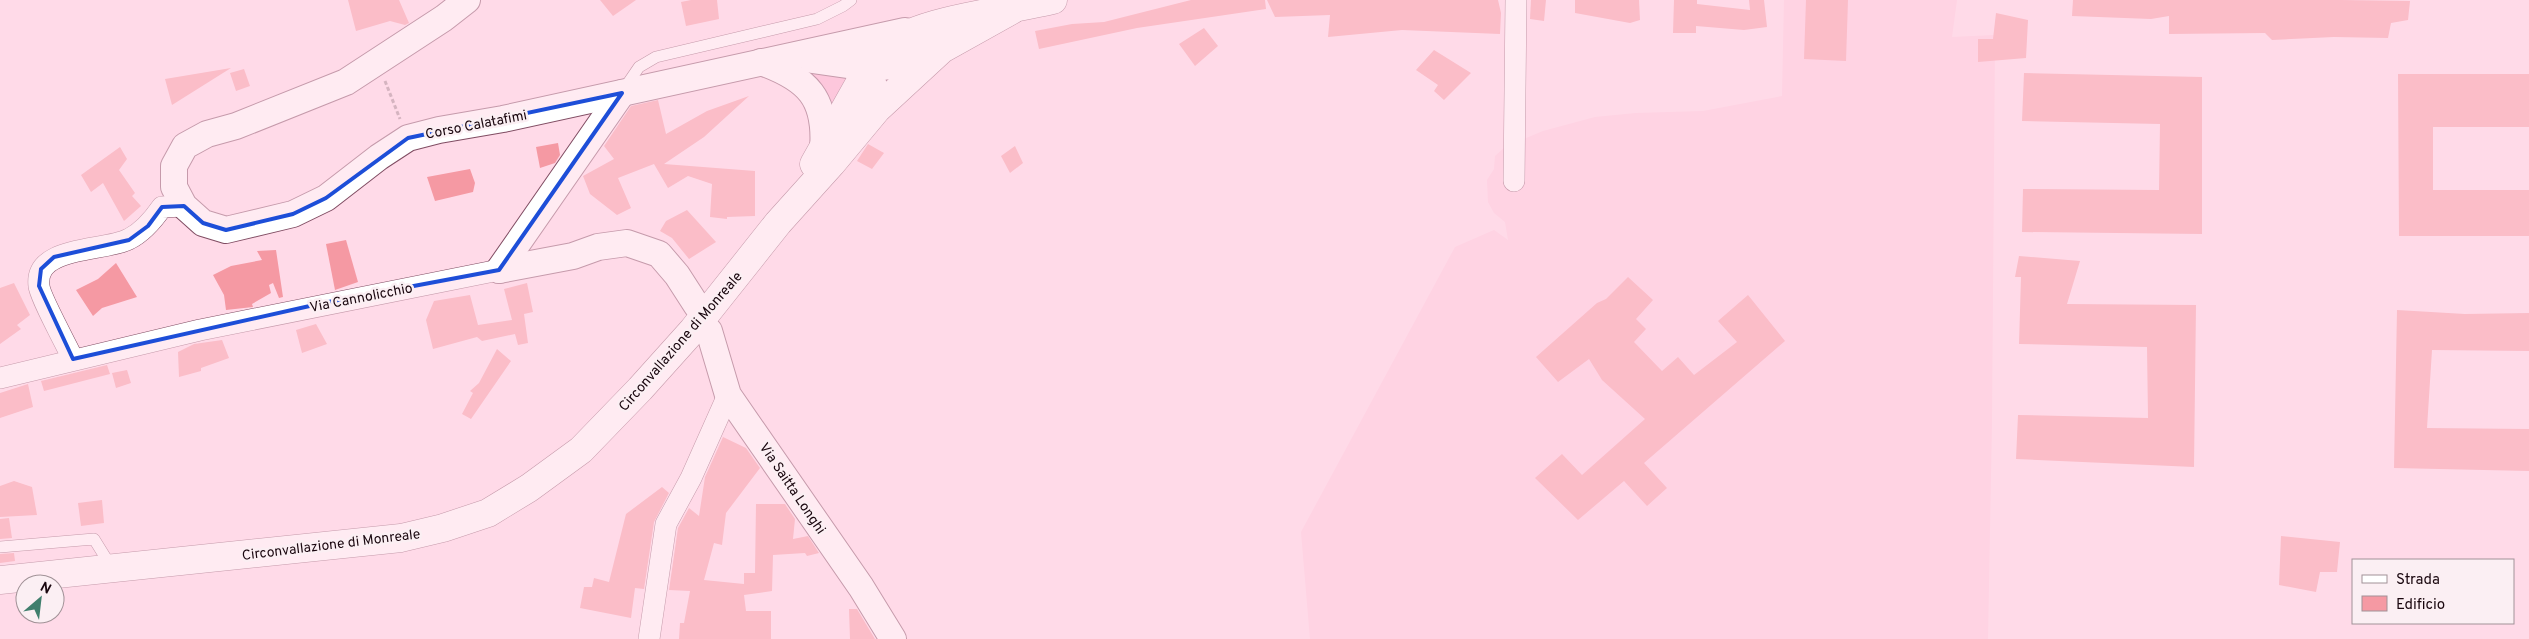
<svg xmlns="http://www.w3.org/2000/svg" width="2529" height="639" viewBox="0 0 2529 639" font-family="Overpass,sans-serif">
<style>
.built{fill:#ffc9de}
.green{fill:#fbafce}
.building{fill:#f599a3}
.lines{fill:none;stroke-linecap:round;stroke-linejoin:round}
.service-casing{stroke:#804d63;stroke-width:12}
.minor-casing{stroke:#804d63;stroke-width:22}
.tertiary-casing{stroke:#804d63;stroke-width:28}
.secondary-casing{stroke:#804d63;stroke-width:29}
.path{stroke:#a38591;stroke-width:3;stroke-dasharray:4 2.5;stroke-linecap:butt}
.service{stroke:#fff;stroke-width:11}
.minor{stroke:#fff;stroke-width:21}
.tertiary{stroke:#fff;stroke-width:26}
.secondary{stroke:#fff;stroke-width:28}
.marked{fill:none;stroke:#1d4ed8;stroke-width:4;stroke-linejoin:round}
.labels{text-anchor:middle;stroke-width:5;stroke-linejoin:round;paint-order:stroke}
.street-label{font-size:14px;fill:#19060e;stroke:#fbeff3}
</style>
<rect width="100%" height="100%" fill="#ffdae8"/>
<!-- built -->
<path class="built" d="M1784,0H1957L1952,37L1995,35L1992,420L1988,639H1310L1301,532L1455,247L1494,230L1508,240L1505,222L1494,213L1488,202L1487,180L1494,169L1495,156L1505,147L1543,131L1595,117L1636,113L1703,111L1782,96Z"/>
<!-- green -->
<path class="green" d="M810,71L848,74L831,120L807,77Z"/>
<!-- building -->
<g class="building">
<path d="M348,0H399L409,23L405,25L390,21L356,31Z"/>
<path d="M600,0H636L613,16Z"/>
<path d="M691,0H717L719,19L686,26L681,2Z"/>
<path d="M1191,0H1265L1266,9L1137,28L1039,49L1035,31L1072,24L1104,22Z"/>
<path d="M1267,0H1498L1501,13L1500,34L1402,30L1328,37L1330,15L1275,17Z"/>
<path d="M1531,0H1546L1544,21L1530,19Z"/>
<path d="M1575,0H1639L1640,20L1630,23L1575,13Z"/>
<path d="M1674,0H1697V4L1750,10L1749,0H1764L1767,27L1744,30L1696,26V33H1673Z"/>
<path d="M1806,0H1848L1846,61L1804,59Z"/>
<path d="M2073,0H2342L2410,1L2408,20L2391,23L2388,38L2334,37L2272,40L2265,33L2169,34V16L2151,19L2072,16Z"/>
<path d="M1996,13L2028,20L2026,58L1978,62V39H1993Z"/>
<path d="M1204,28L1218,46L1195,66L1179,44Z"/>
<path d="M1434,50L1471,73L1444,100L1434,91L1438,85L1416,70Z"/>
<path d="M231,68L172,105L165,79Z"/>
<path d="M244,69L250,86L236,91L230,73Z"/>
<path d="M2024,73L2202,77V234L2022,232L2023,189L2159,190L2160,124L2022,121Z"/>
<path d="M2398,74H2529V127H2433V190H2529V236H2399Z"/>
<path d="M749,96L704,137L664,164L755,171V216L727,217V219L710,217L712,184L688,176L668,188L654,164L618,178L631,208L617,215L590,194L583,176L614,159L604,146L631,106L658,100L666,134L707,111Z"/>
<path d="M558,143L560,155L555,163L540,168L536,147Z"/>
<path d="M868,144L884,153L872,169L857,161Z"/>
<path d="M1015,146L1023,163L1010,173L1001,156Z"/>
<path d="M120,147L127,159L119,170L135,193L132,196L141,206L124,221L103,183L91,192L81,175Z"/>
<path d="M470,169L475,183L473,192L435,201L427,177Z"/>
<path d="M687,210L716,242L689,259L672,238L660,231L666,221Z"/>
<path d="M346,240L358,282L335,290L326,244Z"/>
<path d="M276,250L283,297L279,298L273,283L269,285L271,293L252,304L253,307L226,310L224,295L213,275L231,266L262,260L257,251Z"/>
<path d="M2019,256L2080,261L2067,304L2196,305L2194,467L2016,459L2018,415L2148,418L2147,347L2019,344L2021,277H2015Z"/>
<path d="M116,263L137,297L102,308L93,316L76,290L98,279Z"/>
<path d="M1628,277L1653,300L1636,319L1646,329L1634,342L1662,371L1678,357L1694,375L1737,342L1718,321L1748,295L1785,341L1644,463L1667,488L1647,506L1624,481L1578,520L1535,478L1562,454L1582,475L1645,419L1602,380L1589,359L1558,382L1536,357L1597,303L1606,299Z"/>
<path d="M14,283L30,315L17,325L21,329L0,344V288Z"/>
<path d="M527,283L533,312L524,314L528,343L518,345L515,334L482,341L477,337L433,349L426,320L434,301L470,295L478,325L512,320L504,289Z"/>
<path d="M2397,310L2465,314L2529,313V351L2432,350L2427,428L2529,429V471L2394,468Z"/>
<path d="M316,324L327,344L302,353L296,330Z"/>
<path d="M222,340L229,358L201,368V371L179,377L178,352L194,344Z"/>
<path d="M497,349L511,361L471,419L462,414L473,393L470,391L479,383Z"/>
<path d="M107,365L110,374L44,391L41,381Z"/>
<path d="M127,370L131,383L116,388L112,373Z"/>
<path d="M28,384L33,407L0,418V393Z"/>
<path d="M723,437L746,448L760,468L726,513L722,545L714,543L704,580L744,584V590V573H755L756,504H785L795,519L793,539L808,536L819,553L807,556L805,553L773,555L772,591L744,595L746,611H771V639H679L680,623H684L690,591L669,590L678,528L689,508L699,516L705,477Z"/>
<path d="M14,481L32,487L37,515L0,517V486Z"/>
<path d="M662,487L669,493L654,522L644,589L635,588L631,618L580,608L584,587H592L594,578L609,582L626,514Z"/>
<path d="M102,500L104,523L81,526L78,503Z"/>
<path d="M9,518L12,538L0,539V519Z"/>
<path d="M2281,536L2340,542L2337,572H2320L2316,592L2279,585Z"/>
<path d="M14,553L15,561L0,563V554Z"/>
<path d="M849,609H857L875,639H850Z"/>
</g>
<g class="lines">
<!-- service casing -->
<g class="service-casing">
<g id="service">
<path d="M624,89L639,67L656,57L817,19L843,6L851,0"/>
<path d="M0,547L94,539L112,568"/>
</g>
</g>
<!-- minor casing -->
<g class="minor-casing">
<g id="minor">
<path d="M1514,181L1516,0"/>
<path d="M73,359C67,346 40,297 39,286C34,245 105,252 129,239C143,232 153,220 162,207L184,206"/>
<path d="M0,378L200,330L499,270"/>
<path d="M649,639L666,524L691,478L728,395"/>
</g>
</g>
<!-- tertiary casing -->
<g class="tertiary-casing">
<g id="tertiary">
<path d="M467,0L444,18L346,82L236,126L207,134L185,146L174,166V187L184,206L203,223L226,230L293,214L326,198L379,157L408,138L439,130L503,119L905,31"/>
<path d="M857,55C873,70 875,88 877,109"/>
<path d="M812,60L868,68L892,66L942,49"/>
<path d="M761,62C808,79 827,98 823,150"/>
<path d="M499,270L573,256L598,247L627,243L659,254L677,275L697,306"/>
<path d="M499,270L622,93"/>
<path d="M709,331L728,395L861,587L893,639"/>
</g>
</g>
<!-- secondary casing -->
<g class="secondary-casing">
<g id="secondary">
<path d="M814,164L877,52C918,18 1000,13 1053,0"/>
<path d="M0,580L401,538L443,528L488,513L529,488L581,450L640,389L693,330L778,223L832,163L877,109L942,49L1012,10"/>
</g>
</g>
<!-- path -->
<path class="path" d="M385,81L400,119"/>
<!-- service -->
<use href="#service" class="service"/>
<!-- minor -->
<use href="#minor" class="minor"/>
<!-- tertiary -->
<use href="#tertiary" class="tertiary"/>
<!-- secondary -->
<use href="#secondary" class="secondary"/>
</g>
<!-- marked area -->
<path d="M0 0H2529V639H0ZM622,93L499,270L323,303L73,359L39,286L41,269L54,257L129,240L148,226L162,207L184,206L203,223L226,230L293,214L326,198L408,138Z" fill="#ffdae8" fill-opacity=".55" fill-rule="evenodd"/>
<path class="marked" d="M622,93L499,270L323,303L73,359L39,286L41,269L54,257L129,240L148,226L162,207L184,206L203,223L226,230L293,214L326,198L408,138Z"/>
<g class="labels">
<!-- street labels -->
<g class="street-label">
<text transform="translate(476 124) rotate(-11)" y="5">Corso Calatafimi</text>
<text transform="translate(361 297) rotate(-11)" y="5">Via Cannolicchio</text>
<text transform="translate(680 341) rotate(-49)" y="5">Circonvallazione di Monreale</text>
<text transform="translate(793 488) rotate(56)" y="5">Via Saitta Longhi</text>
<text transform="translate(331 544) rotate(-7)" y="5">Circonvallazione di Monreale</text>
</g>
</g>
<!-- legend -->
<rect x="2352" y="559" width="162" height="65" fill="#fbeff3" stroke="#a19297"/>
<rect x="2362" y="575" width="25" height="8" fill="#ffffff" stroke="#a19297"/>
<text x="2396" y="584" font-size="15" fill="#19060e">Strada</text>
<rect x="2362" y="596" width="25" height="15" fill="#f599a3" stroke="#a19297"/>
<text x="2396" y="609" font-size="15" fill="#19060e">Edificio</text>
<!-- north arrow -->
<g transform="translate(40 599) rotate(28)"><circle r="24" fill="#fbeff3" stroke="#a19297"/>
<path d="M0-4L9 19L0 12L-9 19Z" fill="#407f6d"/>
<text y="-8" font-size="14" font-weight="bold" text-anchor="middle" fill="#19060e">N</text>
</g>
</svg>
